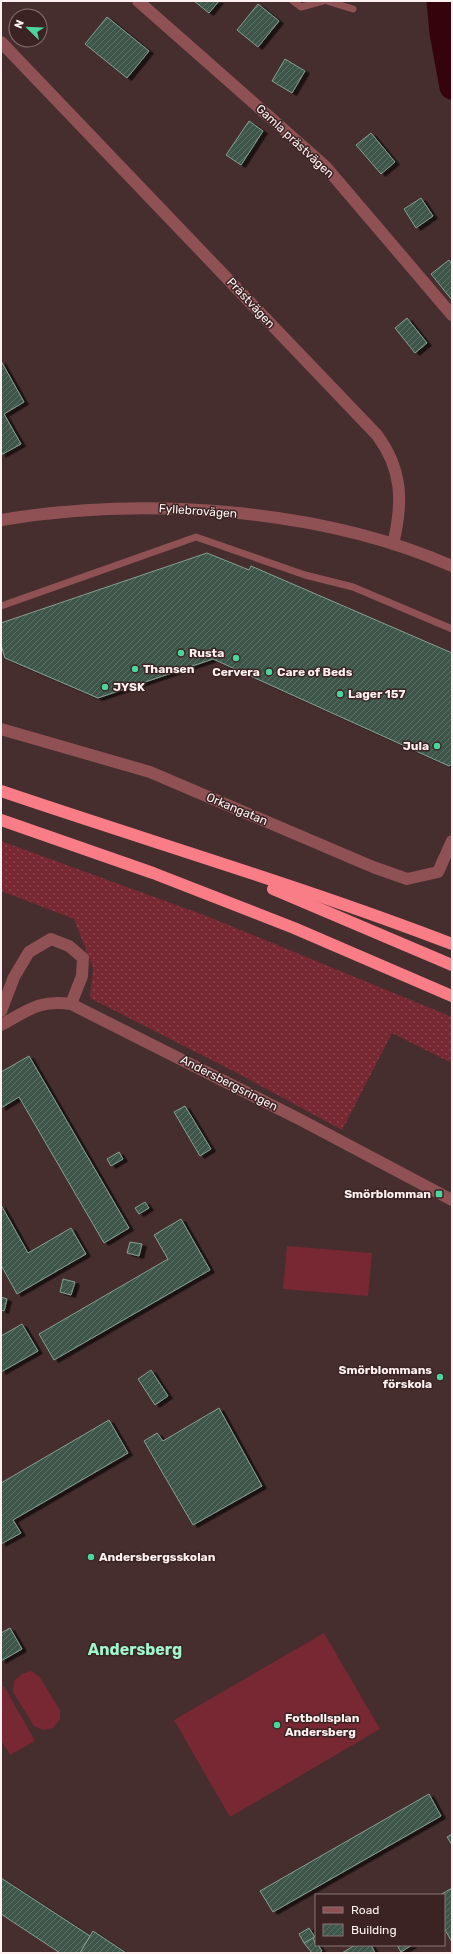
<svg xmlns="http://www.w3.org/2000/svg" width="453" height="1954" viewBox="0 0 453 1954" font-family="Rubik,sans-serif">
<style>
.grass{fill:url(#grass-dots)}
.pitch{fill:#772832}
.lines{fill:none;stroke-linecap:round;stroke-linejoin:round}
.river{stroke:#34030c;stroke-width:25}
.building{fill:url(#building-hatch);stroke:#849f91;filter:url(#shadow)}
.service{stroke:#905155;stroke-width:7}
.minor{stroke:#905155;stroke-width:12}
.tertiary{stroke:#905155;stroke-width:12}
.motorway{stroke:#f97d87;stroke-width:12}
.poi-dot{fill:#4bd49b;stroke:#3b2324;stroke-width:1.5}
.labels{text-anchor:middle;stroke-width:3;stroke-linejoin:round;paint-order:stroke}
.street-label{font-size:12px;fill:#fff1f1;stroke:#3b2324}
.poi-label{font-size:12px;font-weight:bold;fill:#fff1f1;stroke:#3b2324;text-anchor:start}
.district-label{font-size:16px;font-weight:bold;fill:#a1f5cc;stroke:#3b2324}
</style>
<defs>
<pattern id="grass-dots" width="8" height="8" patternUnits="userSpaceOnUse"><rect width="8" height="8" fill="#772832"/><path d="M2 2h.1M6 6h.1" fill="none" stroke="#8b4850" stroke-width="1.8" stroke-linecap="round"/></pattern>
<pattern id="building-hatch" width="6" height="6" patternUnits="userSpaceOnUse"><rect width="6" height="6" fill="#3e574a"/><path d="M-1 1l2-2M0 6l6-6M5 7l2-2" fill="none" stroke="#5b7065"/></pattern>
<filter id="shadow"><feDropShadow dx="4.5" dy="2.5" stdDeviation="0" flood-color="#0009"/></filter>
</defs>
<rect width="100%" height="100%" fill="#462d2e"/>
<!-- grass -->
<path class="grass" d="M1,841L209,917L452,1017V1063L392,1033L342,1130L237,1073L90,998L93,968L74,919L1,891Z"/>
<!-- pitch -->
<g class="pitch">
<path d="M287,1246L372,1253L368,1296L283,1289Z"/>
<path d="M324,1633L380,1729L230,1817L174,1720Z"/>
<path d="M31,1671L39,1676L60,1710V1719L53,1728L43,1730L34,1726L13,1692L14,1681L22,1674Z"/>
<path d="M4,1686L35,1741L10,1755L1,1740V1687Z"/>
</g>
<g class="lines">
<!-- river -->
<path class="river" d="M439,1L442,33L452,87"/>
</g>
<!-- building -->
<g class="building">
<path d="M194,1H219L209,13Z"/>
<path d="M258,4L279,21L258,47L237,30Z"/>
<path d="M107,17L149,51L127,78L85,44Z"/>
<path d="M285,59L305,71L292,93L272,81Z"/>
<path d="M249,121L263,131L241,165L226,155Z"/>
<path d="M371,133L395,162L381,174L356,145Z"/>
<path d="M421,198L433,216L416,228L404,209Z"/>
<path d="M449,260L452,264V300L431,274Z"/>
<path d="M407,318L427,343L415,353L395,328Z"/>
<path d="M1,361L24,402L4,414L21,444L1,455Z"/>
<path d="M207,553L249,570L251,566L452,653V764L449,766L213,659L98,698L5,658L1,645V623Z"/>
<path d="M29,1056L129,1228L104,1243L19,1097L1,1108V1072Z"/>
<path d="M185,1106L211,1149L200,1156L174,1112Z"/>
<path d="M119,1152L123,1159L111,1166L107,1159Z"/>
<path d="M145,1202L149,1208L139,1214L135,1208Z"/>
<path d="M1,1205L28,1253L71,1228L86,1254L17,1294L1,1265Z"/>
<path d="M181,1219L210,1270L54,1360L39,1334L168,1259L154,1235Z"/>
<path d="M130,1242L142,1244L139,1256L127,1253Z"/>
<path d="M63,1279L75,1282L71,1295L60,1292Z"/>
<path d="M1,1297L7,1299L4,1311L1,1310Z"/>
<path d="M22,1324L38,1351L1,1372V1336Z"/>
<path d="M151,1370L168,1396L155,1405L138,1379Z"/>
<path d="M219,1408L262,1486L193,1525L144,1441L157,1433L163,1441Z"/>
<path d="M109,1420L128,1453L13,1520L21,1533L1,1544V1483Z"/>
<path d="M10,1628L22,1649L1,1661V1633Z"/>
<path d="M429,1794L441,1816L273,1912L260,1891Z"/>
<path d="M452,1834V1845L447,1837Z"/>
<path d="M1,1878L90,1936L80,1953H60L1,1914Z"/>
<path d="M452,1888V1942L444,1928V1895H440Z"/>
<path d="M309,1928L315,1937L304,1943L299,1934Z"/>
<path d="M93,1931L126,1953H80Z"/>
<path d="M313,1938L316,1945H318L322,1951L319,1953H312L304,1943Z"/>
<path d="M355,1945H371L375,1953H342Z"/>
<path d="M397,1945H412L401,1952Z"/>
</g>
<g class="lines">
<!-- service -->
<g class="service">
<path d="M293,1L301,7L323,1"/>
<path d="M327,1L353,9"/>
<path d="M1,606L196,537L305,575L353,587L452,629"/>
</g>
<!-- minor -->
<g class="minor">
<path d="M138,1L325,166L452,315"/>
<path d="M1,729L150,772L373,867L407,879L438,872L452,841"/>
<path d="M1,1011L14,977L29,952L51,939L69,946L83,958L82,976L71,1004"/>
<path d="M1,1025C27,1011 40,999 71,1004L301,1120L452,1200"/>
</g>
<!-- tertiary -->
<g class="tertiary">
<path d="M1,42L377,435C403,470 403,503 393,544"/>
<path d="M1,520C143,496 320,508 452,566"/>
</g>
<!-- motorway -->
<g class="motorway">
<path d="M1,791C151,842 304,887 452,944"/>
<path d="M1,820L153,873L294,928L452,996"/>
<path d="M273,889L452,965"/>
</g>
</g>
<!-- markers -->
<g class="poi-dot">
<circle cx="181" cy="653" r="4"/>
<circle cx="236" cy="658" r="4"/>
<circle cx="135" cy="669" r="4"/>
<circle cx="269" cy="672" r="4"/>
<circle cx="105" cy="687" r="4"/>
<circle cx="340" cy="694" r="4"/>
<circle cx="437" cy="746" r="4"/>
<rect x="435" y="1190" width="8" height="8" rx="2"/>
<circle cx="440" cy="1377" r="4"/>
<circle cx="91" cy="1557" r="4"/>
<circle cx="277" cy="1725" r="4"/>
</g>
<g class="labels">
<!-- street labels -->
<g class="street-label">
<text transform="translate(295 141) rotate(43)" y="4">Gamla prästvägen</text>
<text transform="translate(251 303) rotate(47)" y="4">Prästvägen</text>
<text transform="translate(198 511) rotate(4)" y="4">Fyllebrovägen</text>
<text transform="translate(237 809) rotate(23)" y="4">Orkangatan</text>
<text transform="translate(229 1083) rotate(27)" y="4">Andersbergsringen</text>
</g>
<!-- poi labels -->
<g class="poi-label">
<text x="189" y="657">Rusta</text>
<text x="143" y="673">Thansen</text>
<text x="236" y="676" text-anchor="middle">Cervera</text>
<text x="277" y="676">Care of Beds</text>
<text x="113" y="691">JYSK</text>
<text x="348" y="698">Lager 157</text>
<text x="429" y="750" text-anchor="end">Jula</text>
<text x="431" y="1198" text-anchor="end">Smörblomman</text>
<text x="432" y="1374" text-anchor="end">Smörblommans<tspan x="432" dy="14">förskola</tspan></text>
<text x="99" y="1561">Andersbergsskolan</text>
<text x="285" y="1722">Fotbollsplan<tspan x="285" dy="14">Andersberg</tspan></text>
</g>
<!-- district labels -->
<g class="district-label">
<text x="135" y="1655">Andersberg</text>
</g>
</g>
<!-- border -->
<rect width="453" height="1954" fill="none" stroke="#fff1f1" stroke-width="4"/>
<!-- legend -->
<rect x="315" y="1894" width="130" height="52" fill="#3b2324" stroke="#897576"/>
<rect x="323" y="1907" width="20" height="6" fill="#905155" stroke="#897576"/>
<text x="351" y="1914" font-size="12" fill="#fff1f1">Road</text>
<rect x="323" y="1924" width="20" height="12" fill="url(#building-hatch)" stroke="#897576"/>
<text x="351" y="1934" font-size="12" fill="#fff1f1">Building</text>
<!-- north arrow -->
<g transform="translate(28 28) rotate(293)"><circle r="19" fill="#3b2324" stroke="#897576"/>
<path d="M0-3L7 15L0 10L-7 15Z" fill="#4bd49b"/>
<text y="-6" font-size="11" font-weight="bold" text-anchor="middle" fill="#fff1f1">N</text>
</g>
</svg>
